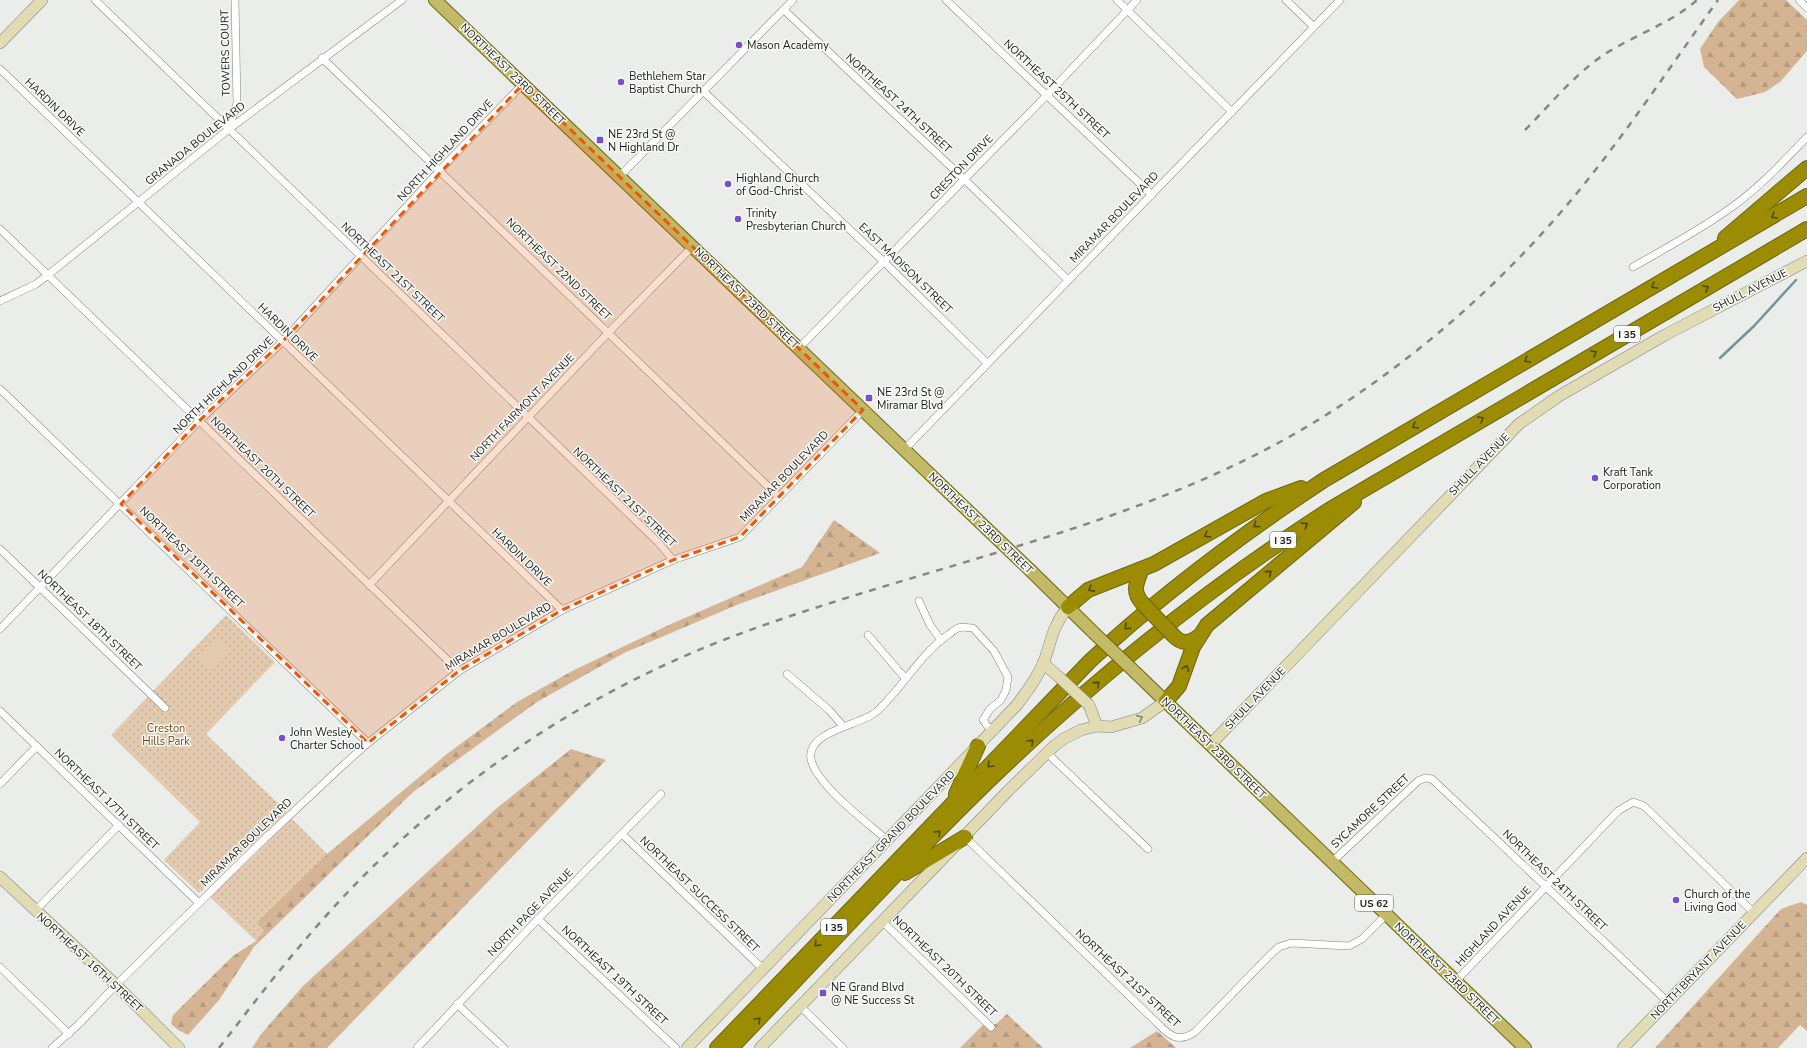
<svg xmlns="http://www.w3.org/2000/svg" width="1807" height="1048" viewBox="0 0 1807 1048" font-family="'Nunito Sans',sans-serif">
<style>
.grass{fill:url(#grass-dots)}
.forest{fill:url(#forest-firs)}
.garden{fill:#e3c9ad}
.lines{fill:none;stroke-linecap:round;stroke-linejoin:round}
.stream{stroke:#6f9799;stroke-width:2.5}
.street-casing{stroke:#828481;stroke-width:8}
.secondary-casing{stroke:#828481;stroke-width:12}
.primary-casing{stroke:#6e650c;stroke-width:14}
.highway-casing{stroke:#6e650c;stroke-width:16}
.street{stroke:#fff;stroke-width:7}
.secondary{stroke:#e1dcb4;stroke-width:11}
.primary{stroke:#c3ba68;stroke-width:12}
.highway{stroke:#9b8c04;stroke-width:14}
.rail{stroke:#858785;stroke-width:2.5;stroke-dasharray:7 7;stroke-linecap:butt}
.secondary-bridge-casing{stroke:#828481;stroke-width:12;stroke-linecap:butt}
.primary-bridge-casing{stroke:#6e650c;stroke-width:14;stroke-linecap:butt}
.highway-bridge-casing{stroke:#6e650c;stroke-width:16;stroke-linecap:butt}
.secondary-bridge{stroke:#e1dcb4;stroke-width:11}
.primary-bridge{stroke:#c3ba68;stroke-width:12}
.highway-bridge{stroke:#9b8c04;stroke-width:14}
.oneway{stroke:#4e4912}
.oneway2{stroke:#88866f}
.marked{fill:#e8590c;fill-opacity:0.2;stroke:#e8590c;stroke-width:3;stroke-dasharray:8 5;stroke-linejoin:round}
.poi-dot{fill:#7a50c8;stroke:#f8fbf7;stroke-width:1.5}
.labels{text-anchor:middle;stroke-width:3;stroke-linejoin:round;paint-order:stroke}
.shield{fill:#f8fbf7;stroke:#5d5f5d;stroke-width:1}
.shield-label{font-size:10px;font-weight:bold;fill:#1b1c1b}
.poi-label{font-size:11px;fill:#1b1c1b;stroke:#f8fbf7;text-anchor:start}
.street-label{font-size:11px;fill:#1b1c1b;stroke:#f8fbf7}
.park-label{font-size:11px;fill:#744b12;stroke:#f8fbf7}
</style>
<defs>
<pattern id="grass-dots" width="8" height="8" patternUnits="userSpaceOnUse"><rect width="8" height="8" fill="#e3c9ad"/><path d="M2 2h.1M6 6h.1" fill="none" stroke="#c2ac94" stroke-width="1.8" stroke-linecap="round"/></pattern>
<pattern id="forest-firs" width="22" height="20" patternUnits="userSpaceOnUse"><rect width="22" height="20" fill="#d4b492"/><path d="M5 1l3.5 6h-7zM16 11l3.5 6h-7z" fill="#b59a7d"/></pattern>
</defs>
<rect width="100%" height="100%" fill="#ebedea"/>
<!-- grass -->
<g class="grass">
<path d="M226,615L275,662L206,734L287,812L199,893L164,860L200,822L111,735Z"/>
<path d="M292,819L327,854L256,923L264,931L256,941L210,897Z"/>
</g>
<!-- forest -->
<g class="forest">
<path d="M1739,0H1786L1807,20V51L1780,82L1765,92L1737,99L1704,67L1700,49L1718,22Z"/>
<path d="M834,520L880,553L739,604L624,653L537,702L413,792L254,947L219,1000L188,1035L178,1030L171,1024L173,1015L233,956L256,941L264,931L256,923L327,854L447,754L517,702L574,670L671,624L802,567Z"/>
<path d="M571,749L606,760L327,1048H252L262,1033L303,986L497,808Z"/>
<path d="M1801,902L1807,905V1031L1800,1025L1778,1048H1655L1781,909Z"/>
<path d="M1007,1014L1043,1048H960L983,1025L996,1024Z"/>
<path d="M1157,1031L1176,1048H1130Z"/>
</g>
<!-- garden -->
<path class="garden" d="M216,639L227,650L208,670L197,659Z"/>
<g class="lines">
<!-- stream -->
<path class="stream" d="M1720,358L1754,326L1796,280"/>
<!-- street casing -->
<g class="street-casing">
<g id="street">
<path d="M95,0L658,542L673,560"/>
<path d="M946,0L1152,195"/>
<path d="M1117,0L1232,112"/>
<path d="M1286,0L1314,27"/>
<path d="M1799,0L1807,8"/>
<path d="M784,10L964,179L1068,280"/>
<path d="M322,58L779,497"/>
<path d="M0,69L562,610"/>
<path d="M703,91L883,261L987,363"/>
<path d="M229,128L237,103L235,0"/>
<path d="M620,176L793,0"/>
<path d="M0,229L459,671"/>
<path d="M1633,267C1666,248 1700,230 1732,207C1760,187 1783,162 1807,137"/>
<path d="M0,301L36,284L48,275L229,129L402,0"/>
<path d="M799,348L1047,95L1137,0"/>
<path d="M0,389L368,743"/>
<path d="M904,450L1340,0"/>
<path d="M0,549L165,708"/>
<path d="M369,585L609,332L693,246"/>
<path d="M919,601L930,625L941,640"/>
<path d="M0,629L199,421L282,342L440,170L523,84"/>
<path d="M868,635L905,678"/>
<path d="M787,674L829,710L843,726"/>
<path d="M0,711L199,903"/>
<path d="M1047,753L1148,849"/>
<path d="M0,784L37,746"/>
<path d="M622,834L763,969"/>
<path d="M965,837L1152,1018C1166,1031 1175,1046 1195,1032L1271,954L1279,947L1291,943L1349,946L1362,939L1386,915"/>
<path d="M887,840C868,823 816,785 811,759C806,731 861,725 876,712C902,689 919,655 948,635C951,633 955,629 958,628C962,626 969,628 973,628L994,651L1008,677L1006,690L1001,700L990,709L983,720L992,732"/>
<path d="M1332,862L1418,781L1425,778L1432,779L1668,1002"/>
<path d="M35,911L119,825"/>
<path d="M538,919L676,1048"/>
<path d="M883,922L991,1027"/>
<path d="M0,967L69,1034"/>
<path d="M1455,982L1618,811L1633,802L1644,806L1753,912"/>
<path d="M457,1004L504,1048"/>
<path d="M800,1006L843,1048"/>
<path d="M52,1048L79,1024L116,985L256,847L339,769L368,743L459,671L562,610L673,560L740,537L863,410"/>
<path d="M417,1048L538,919L661,794"/>
</g>
</g>
<!-- secondary casing -->
<g class="secondary-casing">
<g id="secondary">
<path d="M0,43L42,0"/>
<path d="M1043,663L1059,677"/>
<path d="M1089,705L1097,726"/>
<path d="M1211,744L1519,424L1559,396L1665,335L1807,261"/>
<path d="M0,877L116,985L179,1048"/>
<path d="M687,1048L1016,706C1026,693 1036,680 1043,664C1052,641 1051,628 1068,607"/>
<path d="M760,1048L1008,791L1054,746L1065,738L1081,730L1097,726L1111,727L1142,718L1166,701"/>
<path d="M1623,1048L1807,858"/>
</g>
</g>
<!-- primary casing -->
<g class="primary-casing">
<g id="primary">
<path d="M435,0L986,528"/>
<path d="M1031,571L1094,633"/>
<path d="M1137,674L1525,1048"/>
</g>
</g>
<!-- highway casing -->
<g class="highway-casing">
<g id="highway">
<path d="M1725,238L1807,168"/>
<path d="M1141,571C1136,584 1132,592 1143,604"/>
<path d="M1068,607L1088,590L1154,564L1266,501L1301,488"/>
<path d="M1173,635C1181,644 1188,644 1198,637"/>
<path d="M1166,701L1179,686L1193,647L1207,625L1354,502"/>
<path d="M956,794L978,746"/>
<path d="M905,873L965,837"/>
<path d="M717,1048L1090,661C1163,593 1241,535 1324,480L1807,196"/>
<path d="M731,1048C821,955 908,858 1002,768C1102,673 1213,585 1329,510L1807,229"/>
</g>
</g>
<!-- street -->
<use href="#street" class="street"/>
<!-- secondary -->
<use href="#secondary" class="secondary"/>
<!-- primary -->
<use href="#primary" class="primary"/>
<!-- highway -->
<use href="#highway" class="highway"/>
<!-- rail -->
<g class="rail">
<path d="M1525,130C1550,105 1573,76 1602,56C1633,35 1669,25 1697,0"/>
<path d="M219,1048C259,996 300,943 345,895C451,783 581,695 726,639C923,564 1146,529 1326,415C1413,360 1493,291 1561,212C1618,146 1667,71 1718,0"/>
</g>
<!-- secondary-bridge casing -->
<g class="secondary-bridge-casing">
<path id="secondary-bridge" d="M1059,677L1089,705"/>
</g>
<!-- primary-bridge casing -->
<g class="primary-bridge-casing">
<g id="primary-bridge">
<path d="M986,528L1031,571"/>
<path d="M1094,633L1137,674"/>
</g>
</g>
<!-- highway-bridge casing -->
<g class="highway-bridge-casing">
<path id="highway-bridge" d="M1143,604L1173,635"/>
</g>
<!-- secondary-bridge -->
<use href="#secondary-bridge" class="secondary-bridge"/>
<!-- primary-bridge -->
<use href="#primary-bridge" class="primary-bridge"/>
<!-- highway-bridge -->
<use href="#highway-bridge" class="highway-bridge"/>
</g>
<!-- one-way arrows -->
<defs><path id="oneway-chevron" d="M-2-3.5L2.5 0L-2 3.5" fill="none" stroke-width="1.6" stroke-linecap="round" stroke-linejoin="round"/></defs>
<g class="oneway">
<use href="#oneway-chevron" transform="translate(1774 216) rotate(149)"/>
<use href="#oneway-chevron" transform="translate(1654 286) rotate(150)"/>
<use href="#oneway-chevron" transform="translate(1706 288) rotate(-30)"/>
<use href="#oneway-chevron" transform="translate(1594 353) rotate(-30)"/>
<use href="#oneway-chevron" transform="translate(1527 360) rotate(149)"/>
<use href="#oneway-chevron" transform="translate(1481 419) rotate(-30)"/>
<use href="#oneway-chevron" transform="translate(1415 426) rotate(149)"/>
<use href="#oneway-chevron" transform="translate(1256 525) rotate(146)"/>
<use href="#oneway-chevron" transform="translate(1305 525) rotate(-33)"/>
<use href="#oneway-chevron" transform="translate(1207 535) rotate(150)"/>
<use href="#oneway-chevron" transform="translate(1269 573) rotate(-40)"/>
<use href="#oneway-chevron" transform="translate(1091 589) rotate(151)"/>
<use href="#oneway-chevron" transform="translate(1127 627) rotate(137)"/>
<use href="#oneway-chevron" transform="translate(1186 668) rotate(-68)"/>
<use href="#oneway-chevron" transform="translate(1097 684) rotate(-41)"/>
<use href="#oneway-chevron" transform="translate(1031 742) rotate(-42)"/>
<use href="#oneway-chevron" transform="translate(990 765) rotate(134)"/>
<use href="#oneway-chevron" transform="translate(938 833) rotate(-46)"/>
<use href="#oneway-chevron" transform="translate(817 944) rotate(134)"/>
<use href="#oneway-chevron" transform="translate(758 1020) rotate(-46)"/>
</g>
<use class="oneway2" href="#oneway-chevron" transform="translate(1140 718) rotate(-24)"/>
<!-- marked area -->
<path class="marked" d="M523,84L863,410L740,537L673,560L562,610L459,671L368,743L121,504L199,421L282,342Z"/>
<!-- markers -->
<g class="poi-dot">
<circle cx="739" cy="45" r="4"/>
<circle cx="621" cy="82" r="4"/>
<rect x="596" y="136" width="8" height="8" rx="2"/>
<circle cx="728" cy="184" r="4"/>
<circle cx="738" cy="219" r="4"/>
<rect x="865" y="394" width="8" height="8" rx="2"/>
<circle cx="1595" cy="478" r="4"/>
<circle cx="282" cy="738" r="4"/>
<circle cx="1676" cy="900" r="4"/>
<rect x="819" y="989" width="8" height="8" rx="2"/>
</g>
<g class="labels">
<!-- shield labels -->
<g class="shield">
<rect x="1614" y="326" width="26" height="16" rx="3"/>
<rect x="1270" y="532" width="26" height="16" rx="3"/>
<rect x="1355" y="895" width="38" height="16" rx="3"/>
<rect x="821" y="919" width="26" height="16" rx="3"/>
</g>
<g class="shield-label">
<text x="1627" y="338">I 35</text>
<text x="1283" y="544">I 35</text>
<text x="1374" y="907">US 62</text>
<text x="834" y="931">I 35</text>
</g>
<!-- poi labels -->
<g class="poi-label">
<text x="747" y="49">Mason Academy</text>
<text x="629" y="80">Bethlehem Star<tspan x="629" dy="13">Baptist Church</tspan></text>
<text x="608" y="138">NE 23rd St @<tspan x="608" dy="13">N Highland Dr</tspan></text>
<text x="736" y="182">Highland Church<tspan x="736" dy="13">of God-Christ</tspan></text>
<text x="746" y="217">Trinity<tspan x="746" dy="13">Presbyterian Church</tspan></text>
<text x="877" y="396">NE 23rd St @<tspan x="877" dy="13">Miramar Blvd</tspan></text>
<text x="1603" y="476">Kraft Tank<tspan x="1603" dy="13">Corporation</tspan></text>
<text x="290" y="736">John Wesley<tspan x="290" dy="13">Charter School</tspan></text>
<text x="1684" y="898">Church of the<tspan x="1684" dy="13">Living God</tspan></text>
<text x="831" y="991">NE Grand Blvd<tspan x="831" dy="13">@ NE Success St</tspan></text>
</g>
<!-- street labels -->
<g class="street-label">
<text transform="translate(225 53) rotate(-91)" y="4">TOWERS COURT</text>
<text transform="translate(513 74) rotate(44)" y="4">NORTHEAST 23RD STREET</text>
<text transform="translate(1057 89) rotate(43)" y="4">NORTHEAST 25TH STREET</text>
<text transform="translate(899 103) rotate(43)" y="4">NORTHEAST 24TH STREET</text>
<text transform="translate(55 107) rotate(44)" y="4">HARDIN DRIVE</text>
<text transform="translate(195 143) rotate(-39)" y="4">GRANADA BOULEVARD</text>
<text transform="translate(445 150) rotate(-47)" y="4">NORTH HIGHLAND DRIVE</text>
<text transform="translate(961 167) rotate(-46)" y="4">CRESTON DRIVE</text>
<text transform="translate(1114 217) rotate(-46)" y="4">MIRAMAR BOULEVARD</text>
<text transform="translate(906 268) rotate(44)" y="4">EAST MADISON STREET</text>
<text transform="translate(559 269) rotate(44)" y="4">NORTHEAST 22ND STREET</text>
<text transform="translate(393 272) rotate(44)" y="4">NORTHEAST 21ST STREET</text>
<text transform="translate(1750 290) rotate(-27)" y="4">SHULL AVENUE</text>
<text transform="translate(747 298) rotate(44)" y="4">NORTHEAST 23RD STREET</text>
<text transform="translate(288 332) rotate(44)" y="4">HARDIN DRIVE</text>
<text transform="translate(223 385) rotate(-44)" y="4">NORTH HIGHLAND DRIVE</text>
<text transform="translate(522 407) rotate(-46)" y="4">NORTH FAIRMONT AVENUE</text>
<text transform="translate(1479 464) rotate(-46)" y="4">SHULL AVENUE</text>
<text transform="translate(263 467) rotate(44)" y="4">NORTHEAST 20TH STREET</text>
<text transform="translate(784 476) rotate(-46)" y="4">MIRAMAR BOULEVARD</text>
<text transform="translate(625 497) rotate(44)" y="4">NORTHEAST 21ST STREET</text>
<text transform="translate(981 523) rotate(44)" y="4">NORTHEAST 23RD STREET</text>
<text transform="translate(192 557) rotate(44)" y="4">NORTHEAST 19TH STREET</text>
<text transform="translate(522 557) rotate(44)" y="4">HARDIN DRIVE</text>
<text transform="translate(90 620) rotate(44)" y="4">NORTHEAST 18TH STREET</text>
<text transform="translate(498 636) rotate(-31)" y="4">MIRAMAR BOULEVARD</text>
<text transform="translate(1255 698) rotate(-46)" y="4">SHULL AVENUE</text>
<text transform="translate(1214 748) rotate(44)" y="4">NORTHEAST 23RD STREET</text>
<text transform="translate(107 799) rotate(44)" y="4">NORTHEAST 17TH STREET</text>
<text transform="translate(1370 811) rotate(-43)" y="4">SYCAMORE STREET</text>
<text transform="translate(891 836) rotate(-46)" y="4">NORTHEAST GRAND BOULEVARD</text>
<text transform="translate(246 842) rotate(-44)" y="4">MIRAMAR BOULEVARD</text>
<text transform="translate(1555 880) rotate(44)" y="4">NORTHEAST 24TH STREET</text>
<text transform="translate(700 894) rotate(44)" y="4">NORTHEAST SUCCESS STREET</text>
<text transform="translate(530 912) rotate(-46)" y="4">NORTH PAGE AVENUE</text>
<text transform="translate(1493 926) rotate(-47)" y="4">HIGHLAND AVENUE</text>
<text transform="translate(90 962) rotate(43)" y="4">NORTHEAST 16TH STREET</text>
<text transform="translate(945 966) rotate(44)" y="4">NORTHEAST 20TH STREET</text>
<text transform="translate(1698 970) rotate(-46)" y="4">NORTH BRYANT AVENUE</text>
<text transform="translate(1447 973) rotate(44)" y="4">NORTHEAST 23RD STREET</text>
<text transform="translate(615 975) rotate(43)" y="4">NORTHEAST 19TH STREET</text>
<text transform="translate(1128 978) rotate(43)" y="4">NORTHEAST 21ST STREET</text>
</g>
<!-- park labels -->
<g class="park-label">
<text x="166" y="732">Creston<tspan x="166" dy="13">Hills Park</tspan></text>
</g>
</g>
</svg>
